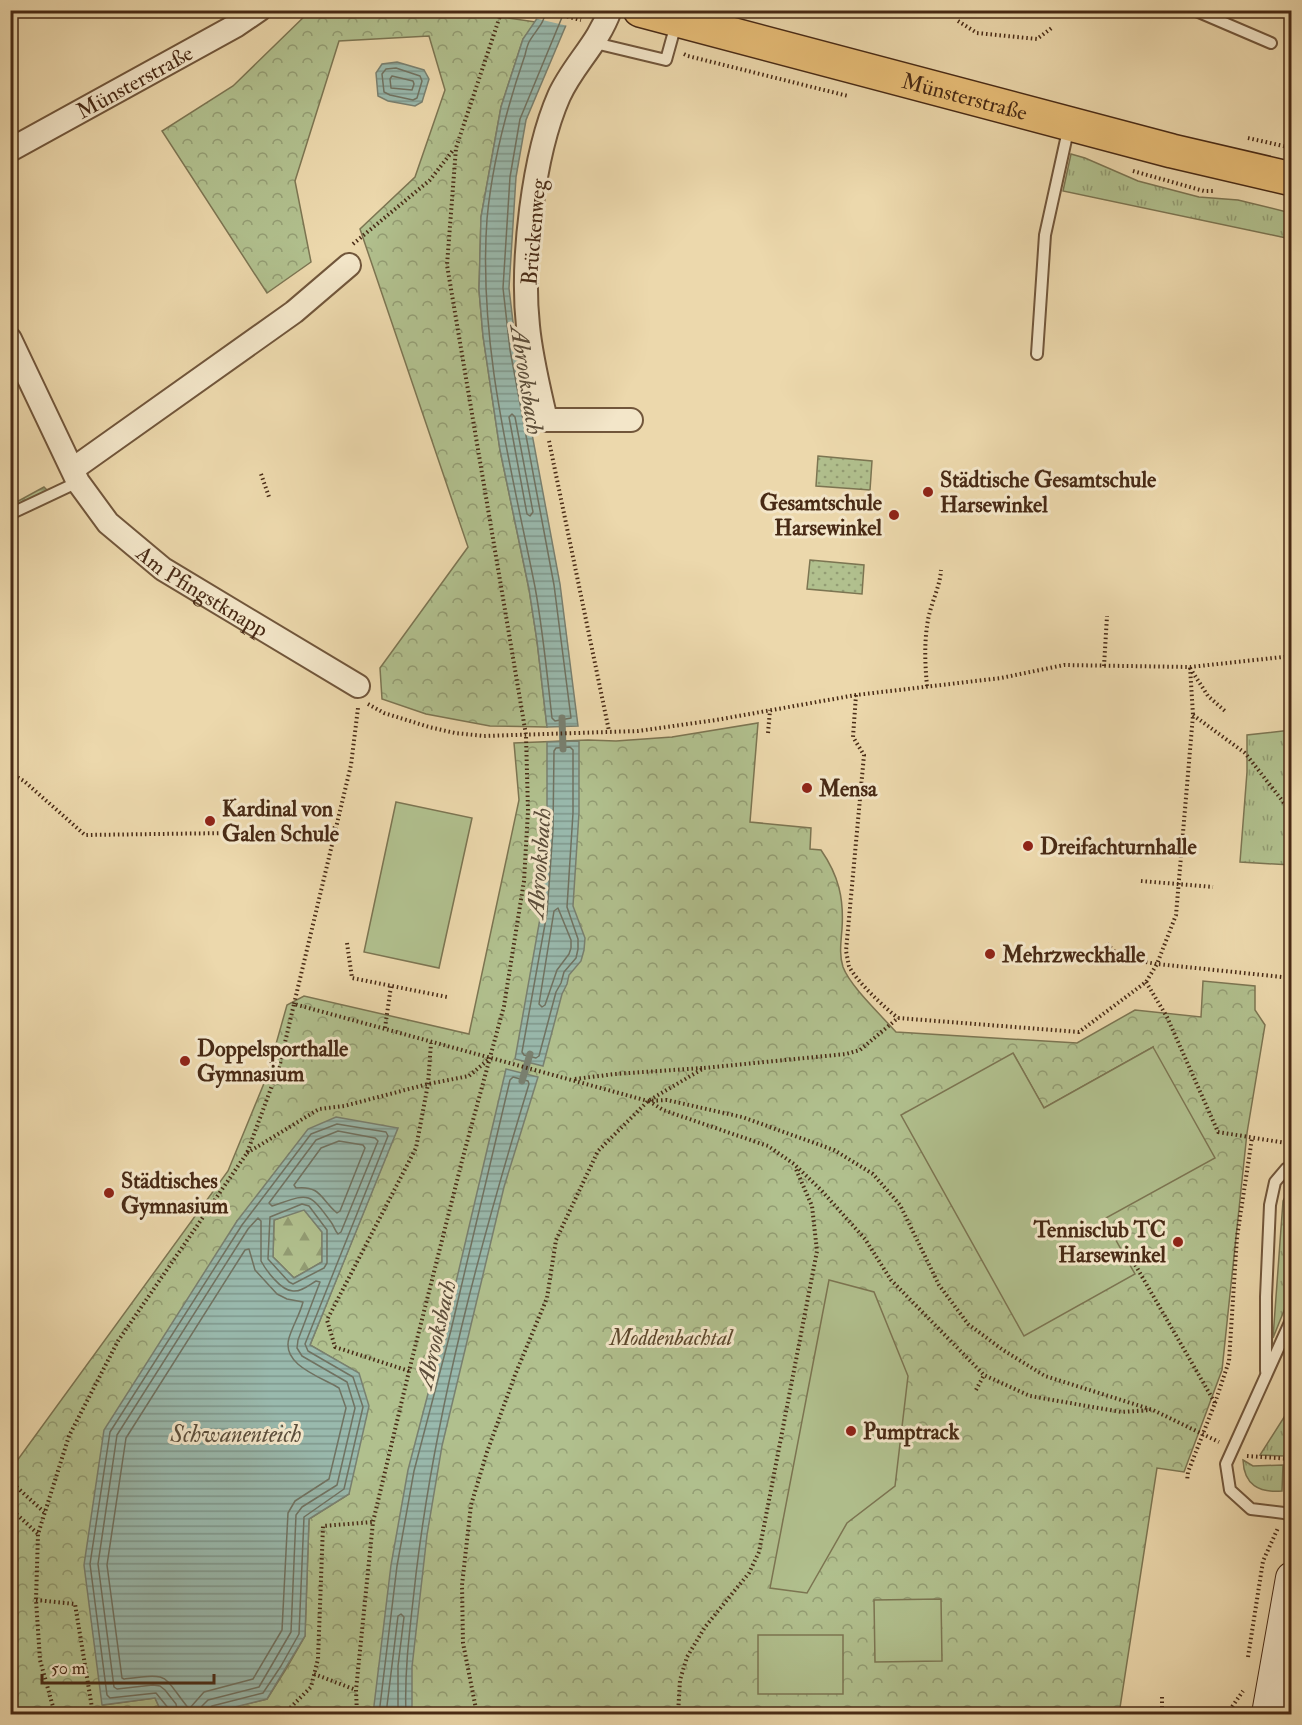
<svg xmlns="http://www.w3.org/2000/svg" width="1302" height="1725" viewBox="0 0 1302 1725" font-family="'IM FELL Double Pica',serif">
<style>
.grass{fill:url(#grass-tufts);stroke:#7c7552;stroke-width:1.5}
.forest{fill:url(#forest-firs);stroke:#7c7552;stroke-width:1.5}
.park{fill:url(#park-crowns);stroke:#7c7552;stroke-width:1.5;fill-rule:evenodd}
.garden{fill:url(#garden-dots);stroke:#7c7552;stroke-width:1.5}
.pitch{fill:#b1c08e;stroke:#7c7552;stroke-width:1.5}
.water{fill:url(#water-rules);stroke:#798070;stroke-width:1.5;fill-rule:evenodd}
.pier{fill:#ecd8ac}
.lines{fill:none;stroke-linecap:round;stroke-linejoin:round}
.shore{stroke:#707261;stroke-width:1.5}
.stream{stroke:#798070;stroke-width:7}
.lane-casing{stroke:#71563b;stroke-width:14}
.street-casing{stroke:#71563b;stroke-width:26}
.secondary-casing{stroke:#482a15;stroke-width:34}
.primary-casing{stroke:#482a15;stroke-width:36}
.path{stroke:#482a15;stroke-width:4;stroke-dasharray:1.5 3;stroke-linecap:butt}
.lane{stroke:#f3e6c9;stroke-width:10}
.street{stroke:#f3e6c9;stroke-width:22}
.secondary{stroke:#f3e6c9;stroke-width:32}
.primary{stroke:#e6bc76;stroke-width:33}
.poi-dot{fill:#8f2418;stroke:#f3e6c9;stroke-width:2}
.labels{text-anchor:middle;stroke-width:6;stroke-linejoin:round;paint-order:stroke}
.street-label{font-size:22px;fill:#482a15;stroke:#f3e6c9}
.poi-label{font-size:22px;font-weight:bold;fill:#482a15;stroke:#f3e6c9;text-anchor:start}
.park-label{font-size:22px;font-style:italic;fill:#5d482d;stroke:#f3e6c9}
.water-label{font-size:24px;font-style:italic;fill:#5c4e3b;stroke:#f3e6c9}
</style>
<defs>
<pattern id="grass-tufts" width="24" height="20" patternUnits="userSpaceOnUse" patternTransform="scale(1.5)"><rect width="24" height="20" fill="#b1c08e"/><path d="M3 7l-1-3M5 7V3M7 7l1-3M15 17l-1-3M17 17v-4M19 17l1-3" fill="none" stroke="#929c73"/></pattern>
<pattern id="forest-firs" width="22" height="20" patternUnits="userSpaceOnUse" patternTransform="scale(1.5)"><rect width="22" height="20" fill="#b1c08e"/><path d="M5 1l3.5 6h-7zM16 11l3.5 6h-7z" fill="#929c73"/></pattern>
<pattern id="park-crowns" width="20" height="18" patternUnits="userSpaceOnUse" patternTransform="scale(1.5)"><rect width="20" height="18" fill="#b1c08e"/><path d="M2 6a3 3 0 1 1 6 0M12 15a3 3 0 1 1 6 0" fill="none" stroke="#929c73"/></pattern>
<pattern id="garden-dots" width="8" height="8" patternUnits="userSpaceOnUse" patternTransform="scale(1.5)"><rect width="8" height="8" fill="#b1c08e"/><path d="M2 2h.1M6 6h.1" fill="none" stroke="#929c73" stroke-width="1.8" stroke-linecap="round"/></pattern>
<pattern id="water-rules" width="6" height="5" patternUnits="userSpaceOnUse" patternTransform="scale(1.5)"><rect width="6" height="5" fill="#99b9ad"/><path d="M0 2.5h6" fill="none" stroke="#7f978c"/></pattern>
</defs>
<rect width="100%" height="100%" fill="#ecd8ac"/>
<filter id="stains"><feTurbulence type="fractalNoise" baseFrequency=".00333" numOctaves="4"/><feColorMatrix values="0 0 0 0 .2 0 0 0 0 .09 0 0 0 0 .02 0 0 0 .5 -.17"/></filter>
<radialGradient id="worn" r=".72"><stop offset=".6" stop-color="#630" stop-opacity="0"/><stop offset="1" stop-color="#630" stop-opacity=".3"/></radialGradient>
<!-- grass -->
<g class="grass">
<path d="M1071,154L1085,158L1138,181L1199,197L1238,200L1291,213V239L1063,191Z"/>
<path d="M1291,730V865L1240,862L1247,772V735Z"/>
<path d="M1291,1185V1293L1273,1338L1283,1201Z"/>
<path d="M1288,1411L1291,1414V1419L1287,1431L1284,1456L1260,1455Z"/>
<path d="M1243,1460L1253,1466L1283,1465L1282,1491C1259,1493 1244,1485 1243,1460Z"/>
</g>
<!-- forest -->
<g class="forest">
<path d="M44,487L54,497L11,519V505Z"/>
<path d="M304,1209L322,1232V1262L294,1278L273,1257L274,1220Z"/>
</g>
<!-- park -->
<g class="park">
<path d="M310,11H459L536,22L523,39L501,107L481,217L479,290L483,336L500,450L529,589L537,641L547,727L490,726L426,714L382,699L380,668L468,547L360,229L415,177L445,90L429,36L339,41L295,181L311,262L267,293L162,131L233,86Z"/>
<path d="M758,723L750,822L811,828L810,849L821,850C839,876 844,899 842,929C841,942 839,955 843,967C850,986 881,1015 896,1032L1077,1043L1135,1010L1201,1017L1203,981L1255,986V1010L1265,1025L1247,1133L1222,1370L1184,1472L1157,1468L1119,1714L948,1711L947,1714H11V1469L228,1171L267,1076L287,1005L304,996L469,1034L519,800L514,743L588,740L616,741L672,737ZM1153,1047L1104,1219L1013,1053L1044,1108ZM397,1129L310,1345L358,1373L349,1494L309,1519L305,1636L286,1669L267,1699L206,1714L161,1711L155,1698L103,1705L237,1221Z"/>
</g>
<!-- garden -->
<g class="garden">
<path d="M818,456L872,461L870,490L816,486Z"/>
<path d="M810,560L864,565L862,594L807,589Z"/>
</g>
<!-- pitch -->
<g class="pitch">
<path d="M396,802L472,818L439,968L364,952Z"/>
<path d="M1153,1047L1215,1158L1104,1219L1135,1274L1024,1336L901,1115L1013,1053L1044,1108Z"/>
<path d="M829,1280L874,1292L908,1376L895,1486L847,1523L807,1593L770,1588Z"/>
<path d="M941,1599L942,1661L875,1662L874,1600Z"/>
<rect x="758" y="1635" width="85" height="59"/>
</g>
<!-- water -->
<g class="water">
<path d="M542,11H572L526,120L516,177L509,288L516,348L560,584L578,726L547,727L537,641L529,589L500,450L483,336L479,290L481,217L501,107L523,39Z"/>
<path d="M397,62L424,70L429,79L422,102L415,106L388,101L378,96L376,73L382,64Z"/>
<path d="M579,741V813L573,906L585,938L584,950L581,961L569,975L567,984L562,994L543,1066L515,1059L541,913L547,830V742Z"/>
<path d="M506,1069L538,1077L504,1187L442,1446L427,1535L412,1667V1714H373L391,1565L408,1470L445,1329Z"/>
<path d="M336,1117L398,1128L310,1345L359,1373L369,1406L349,1494L309,1519L305,1636L267,1699L207,1714L161,1711L155,1698L102,1705L84,1565L104,1430L237,1221L308,1129ZM304,1210L322,1232V1262L294,1278L273,1257L274,1220Z"/>
</g>
<!-- pier -->
<path class="pier" d="M538,10H575L568,26L534,18Z"/>
<g class="lines">
<!-- shore -->
<g class="shore">
<path d="M546,10C545,23 535,31 529,42C527,46 526,51 525,55C507,107 492,164 487,219C478,344 511,466 535,587C543,631 547,674 552,718L555,721L571,718L554,585L510,350L503,288L510,177L520,119L565,10"/>
<path d="M396,68L420,76L422,81L417,98L413,100L390,95L384,92L382,74L386,69Z"/>
<path d="M392,76L413,81L414,84L412,90L391,88L390,79Z"/>
<path d="M512,414L515,417L533,512L530,516L527,514L509,417Z"/>
<path d="M570,747L573,750V813L567,907L578,939V949L576,958L564,972L561,983L556,992L539,1056L536,1058L524,1055L522,1052L547,913L553,830L554,751L556,748Z"/>
<path d="M558,908L571,940V948L569,954L557,970L545,1005L542,1007L539,1004L554,911Z"/>
<path d="M338,1131L375,1138L378,1141L341,1232L338,1234C335,1231 334,1226 331,1222C308,1190 308,1194 272,1206L269,1203L316,1140Z"/>
<path d="M339,1141L363,1145L365,1148L340,1211L337,1213C321,1200 321,1185 296,1188L294,1185L321,1148Z"/>
<path d="M302,1204L309,1206L327,1230V1263L324,1268L293,1284L289,1282L268,1259L270,1217Z"/>
<path d="M249,1249L255,1270L277,1294L287,1299L303,1302C300,1314 293,1325 289,1338C281,1365 321,1377 339,1388L346,1408L329,1479L295,1501L288,1513L282,1630L253,1679L204,1692L189,1709C161,1674 172,1673 124,1679L122,1678L107,1565L126,1438L245,1250Z"/>
<path d="M171,1714L169,1709L156,1693L110,1698L107,1695L90,1564L110,1432L242,1225L311,1134L337,1124L386,1132L388,1136L305,1344L308,1351L353,1377L363,1407L344,1489L304,1517L299,1634L281,1666L263,1693L212,1706L209,1709L208,1714"/>
<path d="M178,1714L176,1704L165,1690L160,1686L153,1685L117,1689L114,1687L98,1564L117,1435L248,1229L258,1218L261,1221V1261C266,1270 281,1291 293,1291C301,1292 309,1285 316,1281L320,1282L298,1340L297,1348L302,1356L347,1382L355,1408L337,1485L302,1507L296,1515L291,1632L259,1687L208,1700L202,1706L200,1714"/>
<path d="M379,1714L397,1566L414,1471L451,1330L510,1080L513,1077L528,1081L529,1084C480,1244 436,1408 416,1574C411,1621 404,1667 406,1714"/>
<path d="M386,1714L398,1616L401,1614L404,1617L398,1666V1714"/>
</g>
<!-- stream -->
<g class="stream">
<path d="M562,718L563,749"/>
<path d="M522,1081L530,1054"/>
</g>
<!-- lane casing -->
<g class="lane-casing">
<g id="lane">
<path d="M1194,10L1271,43"/>
<path d="M595,43L666,60L676,24"/>
<path d="M1037,354L1045,235L1069,126"/>
<path d="M10,514L78,482"/>
<path d="M1292,1318L1226,1464L1230,1490L1251,1509L1284,1513L1292,1516"/>
<path d="M1266,1371V1297L1270,1205L1275,1182L1286,1169L1292,1167"/>
</g>
</g>
<!-- street casing -->
<g class="street-casing">
<g id="street">
<path d="M610,10C598,44 573,65 559,96C533,155 521,262 528,326C531,358 539,389 546,420H631"/>
<path id="s1" d="M10,150L237,25L259,10"/>
<path id="s2" d="M10,339L78,482L108,523L163,569L358,686"/>
<path d="M73,469L294,312L349,265"/>
</g>
</g>
<!-- secondary casing -->
<g class="secondary-casing">
<path id="secondary" d="M1268,1714L1292,1578"/>
</g>
<!-- primary casing -->
<g class="primary-casing">
<g id="primary">
<path id="s3" d="M640,10L1172,151L1292,179"/>
</g>
</g>
<!-- path -->
<g class="path">
<path d="M541,10L581,20"/>
<path d="M958,21L977,33L1037,39L1053,27"/>
<path d="M684,54L688,56L848,96"/>
<path d="M1248,138L1292,148"/>
<path d="M1133,171L1204,191H1215"/>
<path d="M353,244L430,180L454,149"/>
<path d="M549,441L609,731"/>
<path d="M261,474L269,497"/>
<path d="M1104,666L1107,616"/>
<path d="M1190,668L1208,696L1225,711"/>
<path d="M927,686C925,664 924,642 928,620C931,603 940,587 941,570"/>
<path d="M856,695L853,737L864,755L846,951C847,956 848,961 849,966C855,980 886,1009 898,1018"/>
<path d="M368,704L384,713L429,727L455,733L484,736L638,731L716,720L856,695L1001,678L1064,665L1190,667L1292,656"/>
<path d="M1193,715L1245,753L1292,813"/>
<path d="M768,733L770,710"/>
<path d="M10,773L24,781L85,835L231,833L282,837L335,828"/>
<path d="M1141,881L1213,887"/>
<path d="M347,943L352,978L447,997"/>
<path d="M1107,944L1121,958L1157,964L1176,915L1193,715L1190,667"/>
<path d="M1146,982L1167,1017L1218,1132L1292,1144"/>
<path d="M294,1004L351,765L358,708"/>
<path d="M385,1028L391,986"/>
<path d="M575,1079L615,1074L702,1068"/>
<path d="M649,1101L663,1110L768,1146L794,1164L821,1190L865,1239L891,1280L984,1375L1030,1396L1121,1412L1151,1410"/>
<path d="M247,1153L319,1109L344,1106L428,1084L469,1076L489,1059"/>
<path d="M1133,1261L1215,1403L1188,1472L1187,1481"/>
<path d="M409,1371L335,1347L327,1320L416,1148L428,1084L431,1043"/>
<path d="M976,1390L984,1375"/>
<path d="M1215,1403L1229,1361L1237,1237L1252,1138"/>
<path d="M1247,1456L1292,1459"/>
<path d="M10,1481L44,1512"/>
<path d="M1287,1498L1292,1463"/>
<path d="M10,1508L38,1534"/>
<path d="M36,1600L75,1604L93,1714"/>
<path d="M1248,1657L1263,1561L1278,1528"/>
<path d="M314,1674L356,1690"/>
<path d="M1162,1697V1714"/>
<path d="M55,1714L40,1660L36,1600L38,1534L69,1436L118,1341L247,1153L280,1064L294,1004L648,1101L667,1100L742,1117L834,1150L873,1174L900,1205L939,1285L968,1324L1003,1350L1045,1376L1153,1410L1219,1442"/>
<path d="M284,1714L311,1687L318,1659L323,1526L373,1522"/>
<path d="M357,1714L356,1690L373,1522L409,1371L463,1157L504,1006L524,881L528,811L526,735L447,265L456,148L502,10"/>
<path d="M477,1714L463,1643L462,1585L471,1505L487,1452L515,1375L547,1298L556,1240L598,1151L648,1101L704,1068L846,1054L860,1050L898,1018L1079,1032L1146,982L1157,964L1292,978"/>
<path d="M678,1714L680,1680L687,1657L705,1627L749,1573L759,1552L817,1251L812,1206L795,1167"/>
<path d="M1227,1714L1243,1691"/>
</g>
<!-- lane -->
<use href="#lane" class="lane"/>
<!-- street -->
<use href="#street" class="street"/>
<!-- secondary -->
<use href="#secondary" class="secondary"/>
<!-- primary -->
<use href="#primary" class="primary"/>
</g>
<!-- markers -->
<g class="poi-dot">
<circle cx="928" cy="492" r="6"/>
<circle cx="894" cy="515" r="6"/>
<circle cx="807" cy="788" r="6"/>
<circle cx="210" cy="821" r="6"/>
<circle cx="1028" cy="846" r="6"/>
<circle cx="990" cy="954" r="6"/>
<circle cx="185" cy="1061" r="6"/>
<circle cx="109" cy="1193" r="6"/>
<circle cx="1178" cy="1242" r="6"/>
<circle cx="851" cy="1431" r="6"/>
</g>
<g class="labels">
<!-- street labels -->
<g class="street-label">
<text dy="8" stroke="none"><textPath href="#s1" startOffset="142">Münsterstraße</textPath></text>
<text dy="8" stroke="none"><textPath href="#s3" startOffset="336">Münsterstraße</textPath></text>
<text transform="translate(533 232) rotate(-85)" y="8">Brückenweg</text>
<text dy="8" stroke="none"><textPath href="#s2" startOffset="326">Am Pfingstknapp</textPath></text>
</g>
<!-- poi labels -->
<g class="poi-label">
<text x="940" y="487">Städtische Gesamtschule<tspan x="940" dy="25">Harsewinkel</tspan></text>
<text x="882" y="510" text-anchor="end">Gesamtschule<tspan x="882" dy="25">Harsewinkel</tspan></text>
<text x="819" y="796">Mensa</text>
<text x="222" y="816">Kardinal von<tspan x="222" dy="25">Galen Schule</tspan></text>
<text x="1040" y="854">Dreifachturnhalle</text>
<text x="1002" y="962">Mehrzweckhalle</text>
<text x="197" y="1056">Doppelsporthalle<tspan x="197" dy="25">Gymnasium</tspan></text>
<text x="121" y="1188">Städtisches<tspan x="121" dy="25">Gymnasium</tspan></text>
<text x="1166" y="1237" text-anchor="end">Tennisclub TC<tspan x="1166" dy="25">Harsewinkel</tspan></text>
<text x="863" y="1439">Pumptrack</text>
</g>
<!-- park labels -->
<g class="park-label">
<text x="671" y="1345">Moddenbachtal</text>
</g>
<!-- water labels -->
<g class="water-label">
<text transform="translate(527 380) rotate(81)" y="8">Abrooksbach</text>
<text transform="translate(539 863) rotate(-86)" y="8">Abrooksbach</text>
<text transform="translate(436 1334) rotate(-77)" y="8">Abrooksbach</text>
<text x="236" y="1442">Schwanenteich</text>
</g>
</g>
<!-- margin -->
<rect width="1302" height="1725" fill="none" stroke="#ecd8ac" stroke-width="36"/>
<rect x="12" y="12" width="1278" height="1701" fill="none" stroke="#482a15" stroke-width="3"/>
<rect x="18" y="18" width="1266" height="1689" fill="none" stroke="#482a15" stroke-width="1.5"/>
<!-- scale -->
<path d="M42 1674v9h172v-9" fill="none" stroke="#482a15" stroke-width="3"/>
<text x="51" y="1674" font-size="18" fill="#482a15" stroke="#f3e6c9" stroke-width="4.5" paint-order="stroke">50 m</text>
<rect width="100%" height="100%" filter="url(#stains)"/>
<rect width="100%" height="100%" fill="url(#worn)"/>
</svg>
